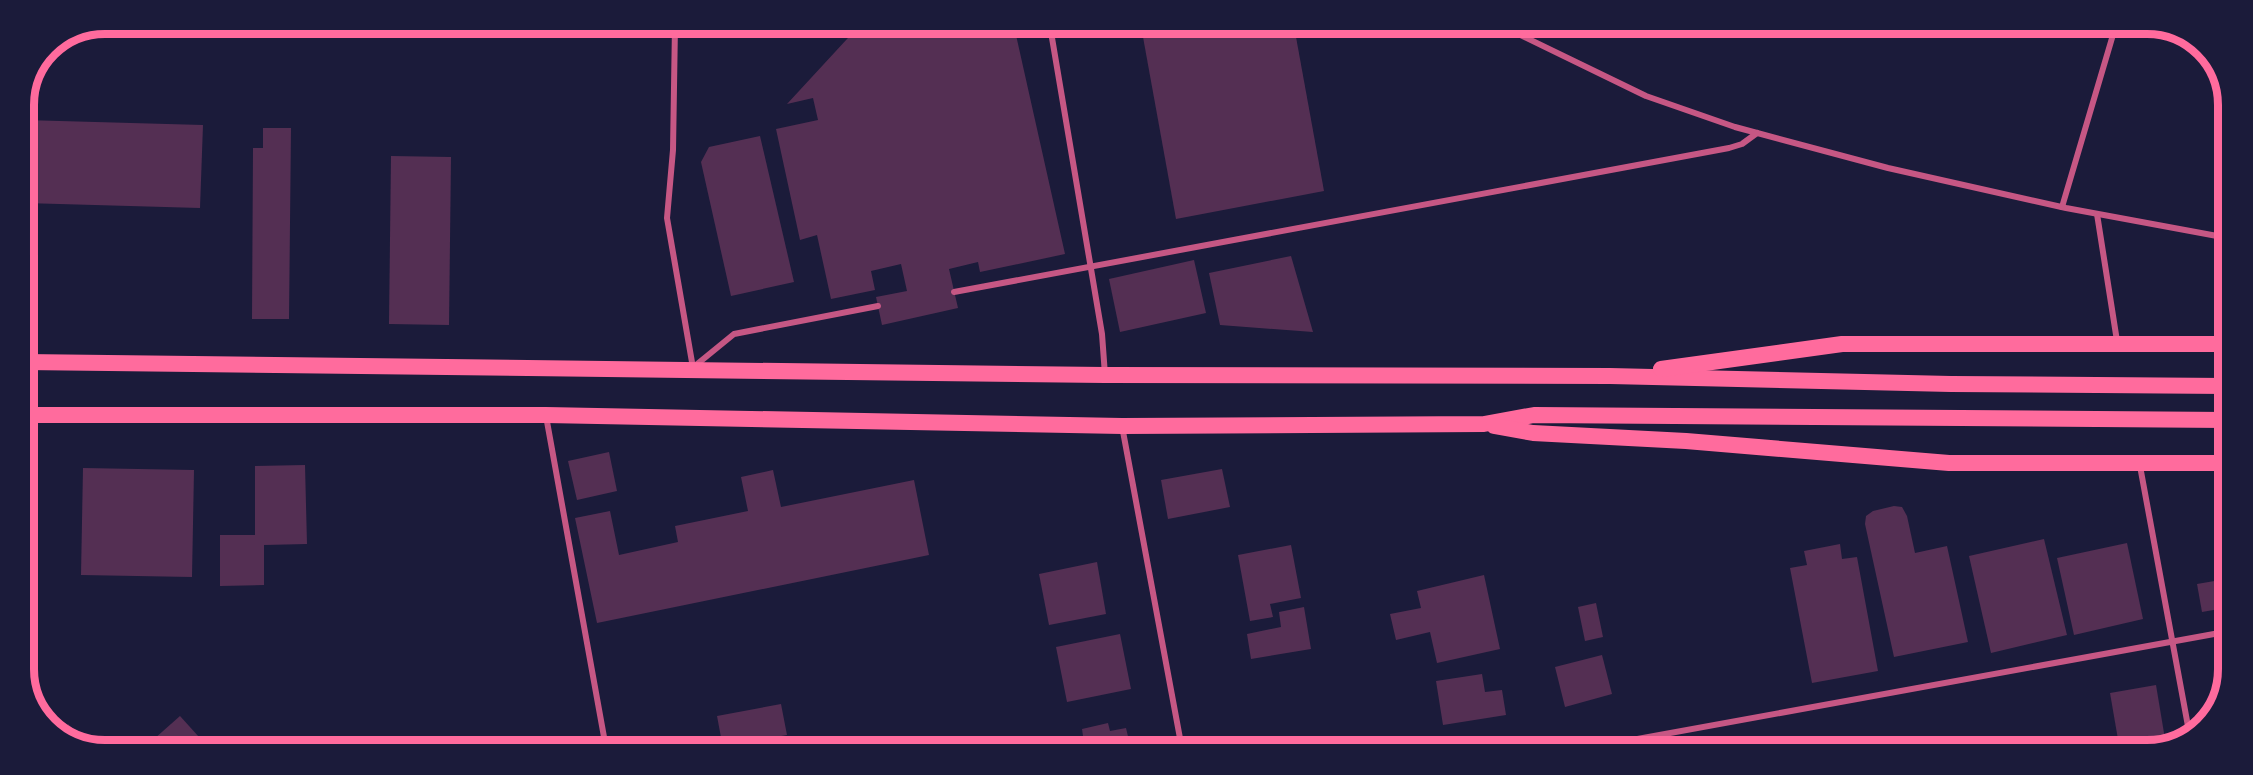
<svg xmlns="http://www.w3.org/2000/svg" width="2253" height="775" viewBox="0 0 2253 775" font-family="Karla,sans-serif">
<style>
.building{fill:#542f53}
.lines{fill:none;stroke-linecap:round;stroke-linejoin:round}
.minor{stroke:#c65784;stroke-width:6}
.trunk{stroke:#ff6b9d;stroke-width:16}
.rim{fill:none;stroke:#ff6b9d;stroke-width:8}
</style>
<rect width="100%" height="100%" fill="#1b1b3a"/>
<!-- building -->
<g class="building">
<path d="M859,26H1014L1065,254L980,272L978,262L949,269L958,308L882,325L876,297L907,291L901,264L871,271L875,290L831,299L817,235L800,240L776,129L818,120L813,98L787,104Z"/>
<path d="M1141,26H1294L1324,191L1176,219Z"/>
<path d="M24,120L203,125L200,208L24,203Z"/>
<path d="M263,128H291L289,319H252L253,148H263Z"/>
<path d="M760,136L794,282L731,296L701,162L709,147Z"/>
<path d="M391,156L451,157L449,325L389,324Z"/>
<path d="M1291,256L1313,332L1220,325L1209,273Z"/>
<path d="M1194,260L1206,313L1120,332L1109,279Z"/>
<path d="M609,452L617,491L577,500L568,461Z"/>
<path d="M305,465L307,544L264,545V585L220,586V535H255V466Z"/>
<path d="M83,468L194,470L192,577L81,575Z"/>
<path d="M1222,469L1230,507L1168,519L1161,480Z"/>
<path d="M773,470L781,507L914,480L929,555L597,623L575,518L610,511L619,555L678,542L675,526L748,511L741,477Z"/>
<path d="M1894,506L1902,507L1907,516L1915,553L1947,546L1968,642L1894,657L1865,524L1866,516L1873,511Z"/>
<path d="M2044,539L2067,635L1991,653L1969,556Z"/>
<path d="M2127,543L2143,619L2074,635L2057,558Z"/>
<path d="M1840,544L1842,559L1857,557L1878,671L1812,683L1790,568L1807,565L1804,551Z"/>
<path d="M1291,545L1301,598L1270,604L1273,617L1250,621L1238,555Z"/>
<path d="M1097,562L1106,614L1049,625L1039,574Z"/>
<path d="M1484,575L1500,649L1437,663L1430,632L1396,640L1390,614L1421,608L1417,591Z"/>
<path d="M2226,579L2225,608L2202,612L2197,584Z"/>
<path d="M1596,603L1603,637L1585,641L1578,607Z"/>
<path d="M1304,607L1311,649L1251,659L1247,634L1281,627L1279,612Z"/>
<path d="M1120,634L1131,689L1067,702L1056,647Z"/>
<path d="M1602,655L1612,694L1565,707L1555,667Z"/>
<path d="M1482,674L1485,692L1502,690L1506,715L1443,725L1436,681Z"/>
<path d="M2156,685L2166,745L2148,751H2120L2110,693Z"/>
<path d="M781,704L787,735L770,738L772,748H723L717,716Z"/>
<path d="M180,716L208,747H145Z"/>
<path d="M1108,723L1110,731L1126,728L1131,749H1073L1071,739L1083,736L1082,729Z"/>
<path d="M68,724L91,747H79L59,732Z"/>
<path d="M1791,740L1793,750H1758L1757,747Z"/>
</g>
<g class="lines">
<!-- minor -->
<g class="minor">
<path d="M675,25L673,150L667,218L693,368"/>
<path d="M1050,26L1102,334L1105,375"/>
<path d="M1504,27L1646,96L1735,127L1888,168L2066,208L2228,238"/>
<path d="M2062,207L2115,28"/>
<path d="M2097,214L2117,341"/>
<path d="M954,292L1729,148L1742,144L1757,133"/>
<path d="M696,365L734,334L878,306"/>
<path d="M546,416L606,748"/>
<path d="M1122,426L1182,749"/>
<path d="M2140,466L2190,737"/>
<path d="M1577,750L2225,632"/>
</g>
<!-- trunk -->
<g class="trunk">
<path d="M24,362L1105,375L1610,376L1951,384L2227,386"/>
<path d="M1661,369L1842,344H2227"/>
<path d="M24,415H546L1122,426L1484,424L1534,415L2227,420"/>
<path d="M1494,426L1533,433L1686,441L1949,463H2226"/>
</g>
</g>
<!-- crop -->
<path d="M0 0H2253V775H0ZM105 34H2147A71 71 0 0 1 2218 105V669A71 71 0 0 1 2147 740H105A71 71 0 0 1 34 669V105A71 71 0 0 1 105 34Z" fill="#1b1b3a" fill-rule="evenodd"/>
<path class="rim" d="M105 34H2147A71 71 0 0 1 2218 105V669A71 71 0 0 1 2147 740H105A71 71 0 0 1 34 669V105A71 71 0 0 1 105 34Z"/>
</svg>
